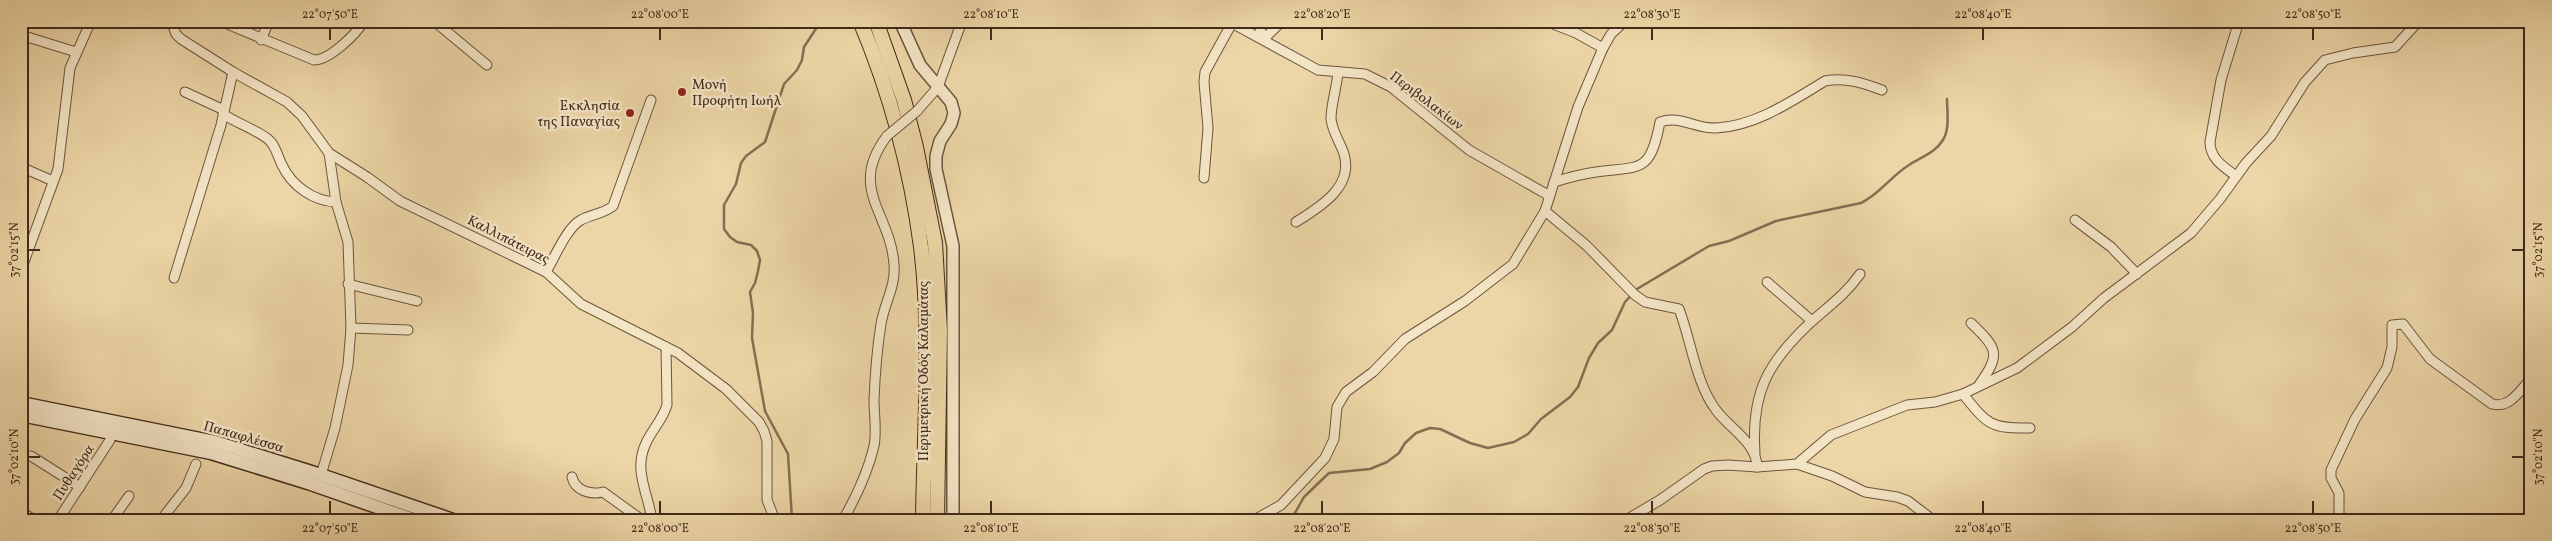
<svg xmlns="http://www.w3.org/2000/svg" width="2552" height="541" viewBox="0 0 2552 541" font-family="Vollkorn,serif">
<style>
.lines{fill:none;stroke-linecap:round;stroke-linejoin:round}
.stream{stroke:#856e52;stroke-width:2.5}
.minor-casing{stroke:#6c553e;stroke-width:11}
.tertiary-casing{stroke:#6c553e;stroke-width:14}
.secondary-casing{stroke:#412a1b;stroke-width:15}
.primary-casing{stroke:#412a1b;stroke-width:16}
.minor{stroke:#f3e4c5;stroke-width:9}
.tertiary{stroke:#f3e4c5;stroke-width:11}
.secondary{stroke:#f3e4c5;stroke-width:12}
.primary{stroke:#ecd5a6;stroke-width:14}
.minor-bridge-casing{stroke:#6c553e;stroke-width:11;stroke-linecap:butt}
.minor-bridge{stroke:#f3e4c5;stroke-width:9}
.ticks{fill:none;stroke:#412a1b;stroke-width:2}
.poi-dot{fill:#8f2418;stroke:#f3e4c5;stroke-width:2}
.labels{text-anchor:middle;stroke-width:5;stroke-linejoin:round;paint-order:stroke}
.poi-label{font-size:14px;fill:#412a1b;stroke:#f3e4c5;text-anchor:start}
.street-label{font-size:14px;fill:#412a1b;stroke:#f3e4c5}
.neatline{fill:none;stroke:#412a1b;stroke-width:2}
.ticks-label{font-size:12px;text-anchor:middle;fill:#412a1b}
</style>
<rect width="100%" height="100%" fill="#ecd5a6"/>
<filter id="stains"><feTurbulence type="fractalNoise" baseFrequency=".004" numOctaves="4"/><feColorMatrix values="0 0 0 0 .2 0 0 0 0 .09 0 0 0 0 .02 0 0 0 .5 -.17"/></filter>
<radialGradient id="worn" r=".72"><stop offset=".6" stop-color="#630" stop-opacity="0"/><stop offset="1" stop-color="#630" stop-opacity=".3"/></radialGradient>
<g class="lines">
<!-- stream -->
<g class="stream">
<path d="M792,520L788,454L765,411L752,338L753,313L750,292L755,283L758,271L760,260L757,251L751,245L737,242L730,237L724,229V205L736,184L741,163L746,156L765,142L784,84L797,70L802,60L804,47L821,21"/>
<path d="M1291,520L1304,497L1329,473L1370,469L1387,462L1399,453L1405,443L1416,433L1430,428L1440,429L1470,443L1488,448L1514,442L1528,434L1541,419L1570,397L1578,387L1589,358L1598,343L1612,330L1625,302L1637,289L1709,246L1729,241L1776,221L1861,203C1880,194 1891,176 1909,165C1921,157 1935,153 1943,140C1950,129 1947,111 1947,99"/>
</g>
<!-- minor casing -->
<g class="minor-casing">
<g id="minor">
<path d="M171,21L176,34L181,39L233,72L287,102L302,116L329,153L367,177L400,201L546,272L581,304L678,353L726,389L759,422L764,431L767,441V500L775,520"/>
<path d="M220,21L314,60C330,60 356,34 364,21"/>
<path d="M434,21L487,65"/>
<path d="M1228,21L1318,70L1365,74L1391,87L1469,150L1548,195"/>
<path d="M1254,21L1259,26L1264,39L1282,21"/>
<path d="M1553,24L1576,33L1603,48"/>
<path d="M21,35L76,52"/>
<path d="M261,40L269,21"/>
<path d="M185,92L224,110"/>
<path d="M917,111L938,87L962,21"/>
<path d="M223,114C236,123 262,132 270,141C276,147 278,157 282,165C292,186 313,201 336,202"/>
<path d="M21,167L53,181"/>
<path d="M2236,176C2224,167 2210,159 2210,142L2221,80L2239,21"/>
<path d="M1204,178L1208,128L1204,82L1205,72L1232,23"/>
<path d="M1554,182C1567,178 1581,174 1596,172C1641,166 1650,174 1660,122C1680,115 1696,129 1716,128C1756,126 1792,101 1825,81C1846,77 1863,83 1882,90"/>
<path d="M1545,211L1587,246L1635,295L1645,302L1679,309C1691,340 1696,384 1716,410C1729,428 1757,443 1757,467"/>
<path d="M2075,220L2111,247L2137,274"/>
<path d="M1296,222C1320,207 1356,186 1343,151C1339,141 1332,130 1331,119C1331,104 1337,87 1338,72"/>
<path d="M21,270L58,169L70,68L91,21"/>
<path d="M546,272C554,259 567,227 581,220C592,214 603,214 613,206L651,100"/>
<path d="M174,278L221,125L233,72"/>
<path d="M1767,282L1812,321"/>
<path d="M348,284L417,301"/>
<path d="M1971,323C1998,349 2001,354 1979,385"/>
<path d="M351,328L408,330"/>
<path d="M1963,394C1987,424 1990,429 2030,428"/>
<path d="M1755,453C1751,393 1767,363 1811,322C1829,306 1846,294 1860,274"/>
<path d="M21,458L24,456H31L80,487"/>
<path d="M1797,464L1832,476L1865,492L1897,497L1908,501L1933,520"/>
<path d="M321,475L335,428L348,365L351,328L348,242L336,202L329,153"/>
<path d="M572,477C575,491 591,495 603,492L642,520"/>
<path d="M23,513L34,520"/>
<path d="M58,520L110,440"/>
<path d="M112,520L129,496"/>
<path d="M161,520L186,488L196,464"/>
<path d="M652,520C648,493 633,470 646,443C652,430 663,419 667,405L666,347"/>
<path d="M843,520C856,497 868,472 874,446C877,431 874,415 874,400C875,375 877,349 881,324C884,304 896,286 894,265C891,213 847,189 887,136"/>
<path d="M1254,520L1281,505L1325,458L1334,439L1337,407L1346,392L1373,372L1405,339L1465,301L1513,264L1545,211L1578,107L1603,48L1611,34L1625,21"/>
<path d="M1626,520L1660,500L1704,469L1712,466L1728,465L1757,467L1797,464L1831,435L1907,405L1935,402L1963,394L2017,368L2072,327L2104,298L2191,233L2220,199L2246,163L2271,136L2305,82L2325,60L2353,53L2395,47L2415,25L2423,21"/>
<path d="M2339,520V493L2331,478V470L2355,419L2387,368L2392,347V325L2403,324L2430,359L2492,404C2510,409 2520,390 2531,379"/>
</g>
</g>
<!-- tertiary casing -->
<g class="tertiary-casing">
<path id="tertiary" d="M900,21L920,65L951,102L954,113L951,124L940,141L936,156V169L953,246V520"/>
</g>
<!-- secondary casing -->
<g class="secondary-casing">
<g id="secondary">
<path d="M21,403L215,442L321,475L453,520"/>
<path d="M21,415L211,453L308,483L414,520"/>
</g>
</g>
<!-- primary casing -->
<g class="primary-casing">
<g id="primary">
<path d="M860,21C890,92 911,171 921,247C932,337 924,430 923,520"/>
<path d="M876,21L904,100L916,147L935,243L940,330L937,520"/>
</g>
</g>
<!-- minor -->
<use href="#minor" class="minor"/>
<!-- tertiary -->
<use href="#tertiary" class="tertiary"/>
<!-- secondary -->
<use href="#secondary" class="secondary"/>
<!-- primary -->
<use href="#primary" class="primary"/>
<!-- minor-bridge casing -->
<g class="minor-bridge-casing">
<path id="minor-bridge" d="M887,136L917,111"/>
</g>
<!-- minor-bridge -->
<use href="#minor-bridge" class="minor-bridge"/>
</g>
<!-- ticks -->
<path class="ticks" d="M330,28V40M660,28V40M991,28V40M1322,28V40M1652,28V40M1983,28V40M2313,28V40M28,250H40M2512,250H2524M28,457H40M2512,457H2524M330,501V514M660,501V514M991,501V514M1322,501V514M1652,501V514M1983,501V514M2313,501V514"/>
<!-- markers -->
<g class="poi-dot">
<circle cx="682" cy="92" r="5"/>
<circle cx="630" cy="113" r="5"/>
</g>
<g class="labels">
<!-- poi labels -->
<g class="poi-label">
<text x="692" y="89">Μονή<tspan x="692" dy="16">Προφήτη Ιωήλ</tspan></text>
<text x="620" y="110" text-anchor="end">Εκκλησία<tspan x="620" dy="16">της Παναγίας</tspan></text>
</g>
<!-- street labels -->
<g class="street-label">
<text transform="translate(1427 100) rotate(37)" y="5">Περιβολακίων</text>
<text transform="translate(509 239) rotate(27)" y="5">Καλλιπάτειρας</text>
<text transform="translate(923 371) rotate(-90)" y="5">Περιμετρική Οδός Καλαμάτας</text>
<text transform="translate(244 436) rotate(16)" y="5">Παπαφλέσσα</text>
<text transform="translate(73 472) rotate(-57)" y="5">Πυθαγόρα</text>
</g>
</g>
<!-- margin -->
<rect width="2552" height="541" fill="none" stroke="#ecd5a6" stroke-width="55"/>
<rect x="28" y="28" width="2496" height="486" class="neatline"/>
<g class="ticks-label">
<text x="330" y="18">22°07'50"E</text>
<text x="660" y="18">22°08'00"E</text>
<text x="991" y="18">22°08'10"E</text>
<text x="1322" y="18">22°08'20"E</text>
<text x="1652" y="18">22°08'30"E</text>
<text x="1983" y="18">22°08'40"E</text>
<text x="2313" y="18">22°08'50"E</text>
<text transform="translate(14 250) rotate(-90)" y="4">37°02'15"N</text>
<text transform="translate(2538 250) rotate(-90)" y="4">37°02'15"N</text>
<text transform="translate(14 457) rotate(-90)" y="4">37°02'10"N</text>
<text transform="translate(2538 457) rotate(-90)" y="4">37°02'10"N</text>
<text x="330" y="532">22°07'50"E</text>
<text x="660" y="532">22°08'00"E</text>
<text x="991" y="532">22°08'10"E</text>
<text x="1322" y="532">22°08'20"E</text>
<text x="1652" y="532">22°08'30"E</text>
<text x="1983" y="532">22°08'40"E</text>
<text x="2313" y="532">22°08'50"E</text>
</g>
<rect width="100%" height="100%" filter="url(#stains)"/>
<rect width="100%" height="100%" fill="url(#worn)"/>
</svg>
